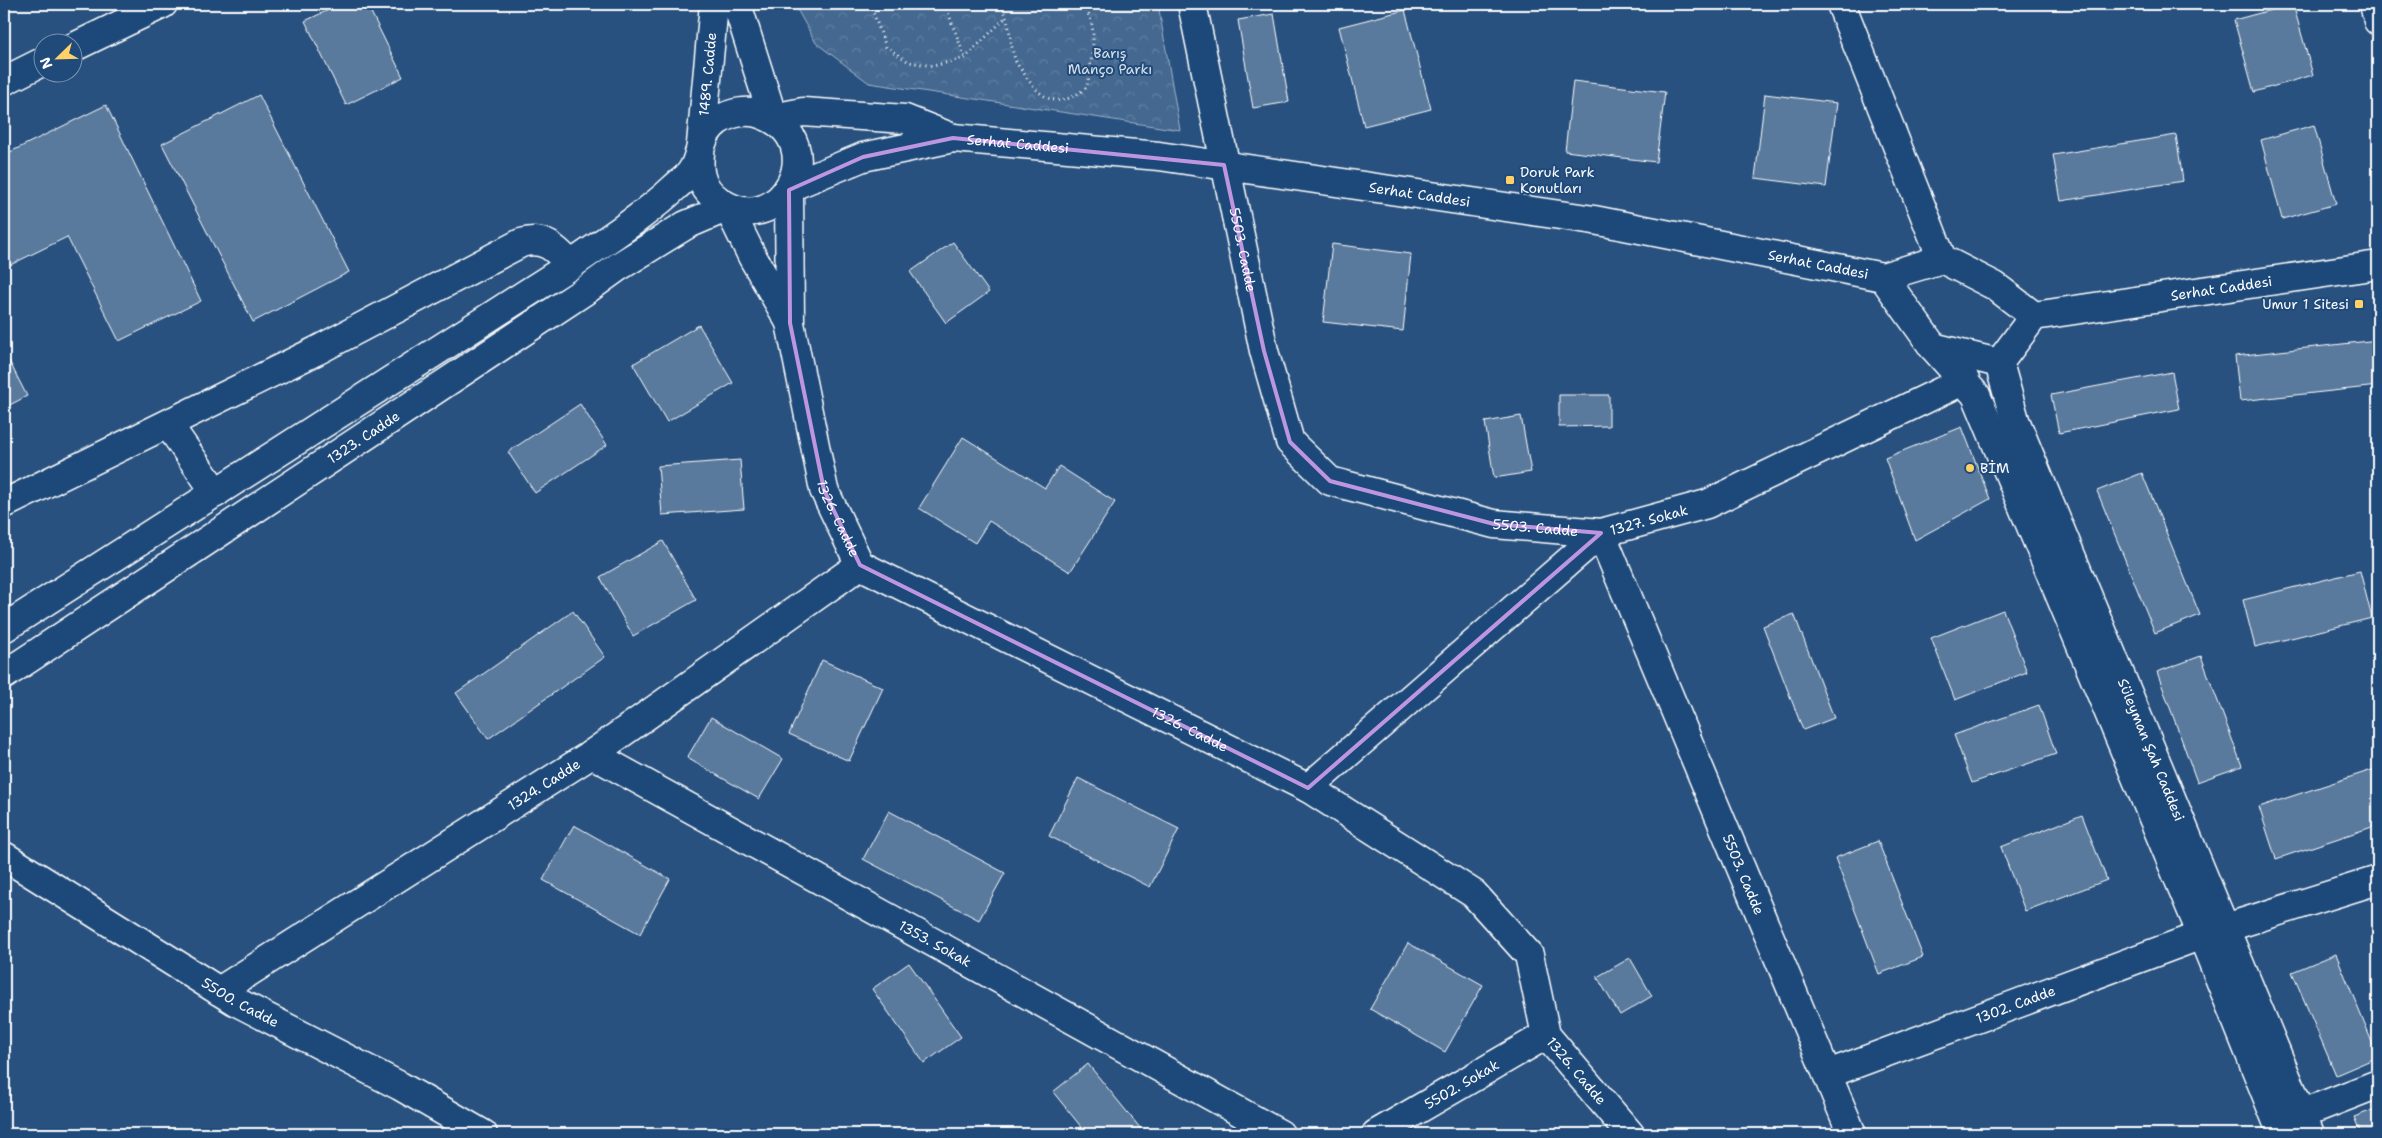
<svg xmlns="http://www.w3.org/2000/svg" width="2382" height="1138" viewBox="0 0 2382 1138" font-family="'Shantell Sans',sans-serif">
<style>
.park{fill:url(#park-crowns);stroke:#a2b4c8}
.building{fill:#5a7a9d;stroke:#fff}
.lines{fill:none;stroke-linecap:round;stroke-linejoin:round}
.minor-casing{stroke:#fff;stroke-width:31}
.major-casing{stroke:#fff;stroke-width:31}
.path{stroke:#fff;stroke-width:3;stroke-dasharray:1 4;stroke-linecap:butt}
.minor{stroke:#1f4a7a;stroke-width:28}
.major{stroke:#1f4a7a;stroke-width:28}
.marked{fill:none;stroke:#bd96df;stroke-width:4;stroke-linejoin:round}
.poi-dot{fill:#ffd166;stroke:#1f4a7a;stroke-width:2}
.labels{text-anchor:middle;stroke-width:4;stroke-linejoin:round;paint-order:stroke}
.park-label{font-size:14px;fill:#dae1e9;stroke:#1f4a7a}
.street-label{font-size:14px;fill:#fff;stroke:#1f4a7a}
.poi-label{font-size:14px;fill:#fff;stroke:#1f4a7a;text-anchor:start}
</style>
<defs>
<pattern id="park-crowns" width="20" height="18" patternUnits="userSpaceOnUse" patternTransform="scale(1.25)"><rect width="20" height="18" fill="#446890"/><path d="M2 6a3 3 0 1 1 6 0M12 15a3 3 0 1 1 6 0" fill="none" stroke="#607fa1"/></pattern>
</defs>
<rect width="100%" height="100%" fill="#28517f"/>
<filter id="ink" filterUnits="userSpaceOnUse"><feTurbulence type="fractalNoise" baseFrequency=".02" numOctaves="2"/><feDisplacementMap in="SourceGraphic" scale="10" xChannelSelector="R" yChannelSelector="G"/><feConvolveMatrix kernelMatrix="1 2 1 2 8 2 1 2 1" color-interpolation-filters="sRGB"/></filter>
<g filter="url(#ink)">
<!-- park -->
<path class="park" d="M794,4H1158L1180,130L869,83L816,43Z"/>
<!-- building -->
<g class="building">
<path d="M341,4H367L403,77L346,105L305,21Z"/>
<path d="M2293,4L2313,75L2254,92L2234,20Z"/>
<path d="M1405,10L1431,109L1364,126L1339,27Z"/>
<path d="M1274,14L1289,102L1253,108L1238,20Z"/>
<path d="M1573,81L1665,92L1656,162L1565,151Z"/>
<path d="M1765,94L1837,103L1826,187L1755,178Z"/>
<path d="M259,95L349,272L253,322L162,144Z"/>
<path d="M106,105L201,301L119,341L67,237L4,268V155Z"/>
<path d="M2314,125L2336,204L2282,219L2261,140Z"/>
<path d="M2176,135L2183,181L2061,201L2053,155Z"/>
<path d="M953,242L989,292L946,323L910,272Z"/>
<path d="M1332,244L1411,254L1403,331L1323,322Z"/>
<path d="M699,325L733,383L667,422L633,364Z"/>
<path d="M2378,340V386L2240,401L2235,356Z"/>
<path d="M4,351L27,396L4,408Z"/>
<path d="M2172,372L2179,409L2059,433L2051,395Z"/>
<path d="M1559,395H1609V426L1559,427Z"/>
<path d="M580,404L607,445L535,493L508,452Z"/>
<path d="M1521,416L1531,472L1494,478L1485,422Z"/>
<path d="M1962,427L1990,499L1915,540L1885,458Z"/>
<path d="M963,437L1045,488L1059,466L1115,502L1070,572L989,521L975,543L919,508Z"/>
<path d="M740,460L744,509L662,515L658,466Z"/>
<path d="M2142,473L2200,615L2155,633L2097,491Z"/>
<path d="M663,541L696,600L633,636L600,577Z"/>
<path d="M2360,571L2372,618L2255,647L2243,600Z"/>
<path d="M2003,610L2027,672L1955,700L1931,638Z"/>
<path d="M573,611L605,657L488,739L456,693Z"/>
<path d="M1794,614L1834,718L1803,730L1763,626Z"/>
<path d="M2201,656L2242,766L2197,782L2157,672Z"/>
<path d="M822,660L883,688L849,761L789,734Z"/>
<path d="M2039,705L2056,754L1972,783L1954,735Z"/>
<path d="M711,717L783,759L759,799L687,758Z"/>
<path d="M2378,768V825L2276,859L2259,807Z"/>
<path d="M1078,778L1179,829L1150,887L1049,836Z"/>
<path d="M889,811L1005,873L979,920L863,859Z"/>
<path d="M2082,815L2107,880L2025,911L2001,847Z"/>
<path d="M574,825L670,879L640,934L543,880Z"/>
<path d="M1878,841L1923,957L1879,974L1835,858Z"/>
<path d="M1408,943L1483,985L1445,1052L1370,1009Z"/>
<path d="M2336,954L2378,1057L2336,1075L2292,972Z"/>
<path d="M1630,958L1652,996L1620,1015L1597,977Z"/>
<path d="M909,963L961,1037L924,1063L872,989Z"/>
<path d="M1088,1064L1145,1134H1087L1053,1092Z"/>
<path d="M2378,1108V1134H2361L2354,1117Z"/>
</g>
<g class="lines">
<!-- minor casing -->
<g class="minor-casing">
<g id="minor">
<path id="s1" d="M1192,4L1264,351L1290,442L1330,481L1494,524L1601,533"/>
<path d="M1841,4L1942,259"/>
<path d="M2374,4L2378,21"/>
<path d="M72,48L163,4"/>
<path d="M4,81L42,62"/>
<path id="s2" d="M789,190L790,323L824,490L860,565L1308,788L1474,894L1529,955L1546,1035L1630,1134"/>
<path d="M728,207L752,256L788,319"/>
<path d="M168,424L216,493"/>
<path d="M4,504L316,351L521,243C544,236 556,249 571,265"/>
<path id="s3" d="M1601,533L1852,1134"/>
<path id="s4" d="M592,754L1280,1134"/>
<path id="s5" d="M1308,788L1601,533L1707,504L1965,380"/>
<path id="s6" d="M4,856L235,1001L400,1086L483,1134"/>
<path d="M2225,928L2378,880"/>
<path id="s7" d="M219,991L592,754L860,565"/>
<path id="s8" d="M1828,1074L2202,935"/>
<path d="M2301,1114L2378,1084"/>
<path id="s9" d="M1376,1134L1546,1035"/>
</g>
</g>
<!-- major casing -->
<g class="major-casing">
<g id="major">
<path d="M737,4L773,118"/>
<path d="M773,118L803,112L905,119L953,138"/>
<path id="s10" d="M790,187L863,157L953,138L1159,156L1594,220L1883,277L1942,259L1995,286L2034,316"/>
<path d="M1883,277L1933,347L1976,395L2202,935L2282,1134"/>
<path d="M1933,347L1999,363"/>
<path id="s11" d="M1999,363L2015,420L2310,1134"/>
<path id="s12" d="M1999,363L2034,316L2378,265"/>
<path id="s13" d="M4,628L571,265C606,240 643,217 674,188C679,183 687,178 691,172C703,156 697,135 719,120C732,112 749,109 763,115C834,142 780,244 719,201C697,185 698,168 701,144L714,4"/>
<path id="s14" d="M4,675L589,288L618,267L686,225L728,207"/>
</g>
</g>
<!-- path -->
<g class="path">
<path d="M870,4L886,47L909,62L933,66L965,58L1007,16"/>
<path d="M945,4L965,58"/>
<path d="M999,4C1013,24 1008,41 1016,62C1019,67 1024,73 1027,78C1044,103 1062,108 1087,87C1090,61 1102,25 1081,4"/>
<path d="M771,9L777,4"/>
</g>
<!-- minor -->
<use href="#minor" class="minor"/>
<!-- major -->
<use href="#major" class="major"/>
</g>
</g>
<!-- marked area -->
<path class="marked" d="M953,138L1224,165L1264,351L1290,442L1330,481L1494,524L1601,533L1308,788L860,565L824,490L790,323L789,190L863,157Z"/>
<!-- markers -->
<g class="poi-dot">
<rect x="1505" y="175" width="10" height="10" rx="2.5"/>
<rect x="2354" y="299" width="10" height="10" rx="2.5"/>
<circle cx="1970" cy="468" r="5"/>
</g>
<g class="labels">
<!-- park labels -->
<g class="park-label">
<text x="1110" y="58">Barış<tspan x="1110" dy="16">Manço Parkı</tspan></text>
</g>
<!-- street labels -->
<g class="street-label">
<text dy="5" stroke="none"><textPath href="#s13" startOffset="1235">1489. Cadde</textPath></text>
<text dy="5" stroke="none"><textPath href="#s10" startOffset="236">Serhat Caddesi</textPath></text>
<text dy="5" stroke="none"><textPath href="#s10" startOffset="641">Serhat Caddesi</textPath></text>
<text dy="5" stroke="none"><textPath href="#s1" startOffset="251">5503. Cadde</textPath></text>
<text dy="5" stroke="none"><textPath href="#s10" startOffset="1046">Serhat Caddesi</textPath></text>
<text dy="5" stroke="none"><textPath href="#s12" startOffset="248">Serhat Caddesi</textPath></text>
<text dy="5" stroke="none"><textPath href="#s14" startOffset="431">1323. Cadde</textPath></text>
<text dy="5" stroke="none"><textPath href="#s2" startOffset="335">1326. Cadde</textPath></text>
<text dy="5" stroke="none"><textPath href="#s5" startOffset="438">1327. Sokak</textPath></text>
<text dy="5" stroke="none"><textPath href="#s1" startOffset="716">5503. Cadde</textPath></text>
<text dy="5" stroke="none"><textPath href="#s2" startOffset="755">1326. Cadde</textPath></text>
<text dy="5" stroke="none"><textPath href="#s11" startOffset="416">Süleyman Şah Caddesi</textPath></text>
<text dy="5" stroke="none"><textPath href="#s7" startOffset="385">1324. Cadde</textPath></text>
<text dy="5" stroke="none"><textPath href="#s3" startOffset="370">5503. Cadde</textPath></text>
<text dy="5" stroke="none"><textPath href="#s4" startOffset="392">1353. Sokak</textPath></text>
<text dy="5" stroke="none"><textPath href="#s6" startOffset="278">5500. Cadde</textPath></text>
<text dy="5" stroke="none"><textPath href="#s8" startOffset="200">1302. Cadde</textPath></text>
<text dy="5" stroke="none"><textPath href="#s2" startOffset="1295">1326. Cadde</textPath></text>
<text dy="5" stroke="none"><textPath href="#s9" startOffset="99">5502. Sokak</textPath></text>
</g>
<!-- poi labels -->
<g class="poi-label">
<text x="1520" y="177">Doruk Park<tspan x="1520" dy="16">Konutları</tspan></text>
<text x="2349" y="309" text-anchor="end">Umur 1 Sitesi</text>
<text x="1980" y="473">BİM</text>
</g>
</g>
<!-- margin -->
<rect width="2382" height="1138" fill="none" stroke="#1f4a7a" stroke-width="20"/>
<rect x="10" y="10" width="2362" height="1118" fill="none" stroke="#fff" stroke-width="2" filter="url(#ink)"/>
<!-- north arrow -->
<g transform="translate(58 58) rotate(247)"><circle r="24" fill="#1f4a7a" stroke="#7992af"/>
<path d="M0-4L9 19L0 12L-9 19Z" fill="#ffd166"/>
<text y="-8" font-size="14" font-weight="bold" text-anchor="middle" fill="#ffffff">N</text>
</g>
</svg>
